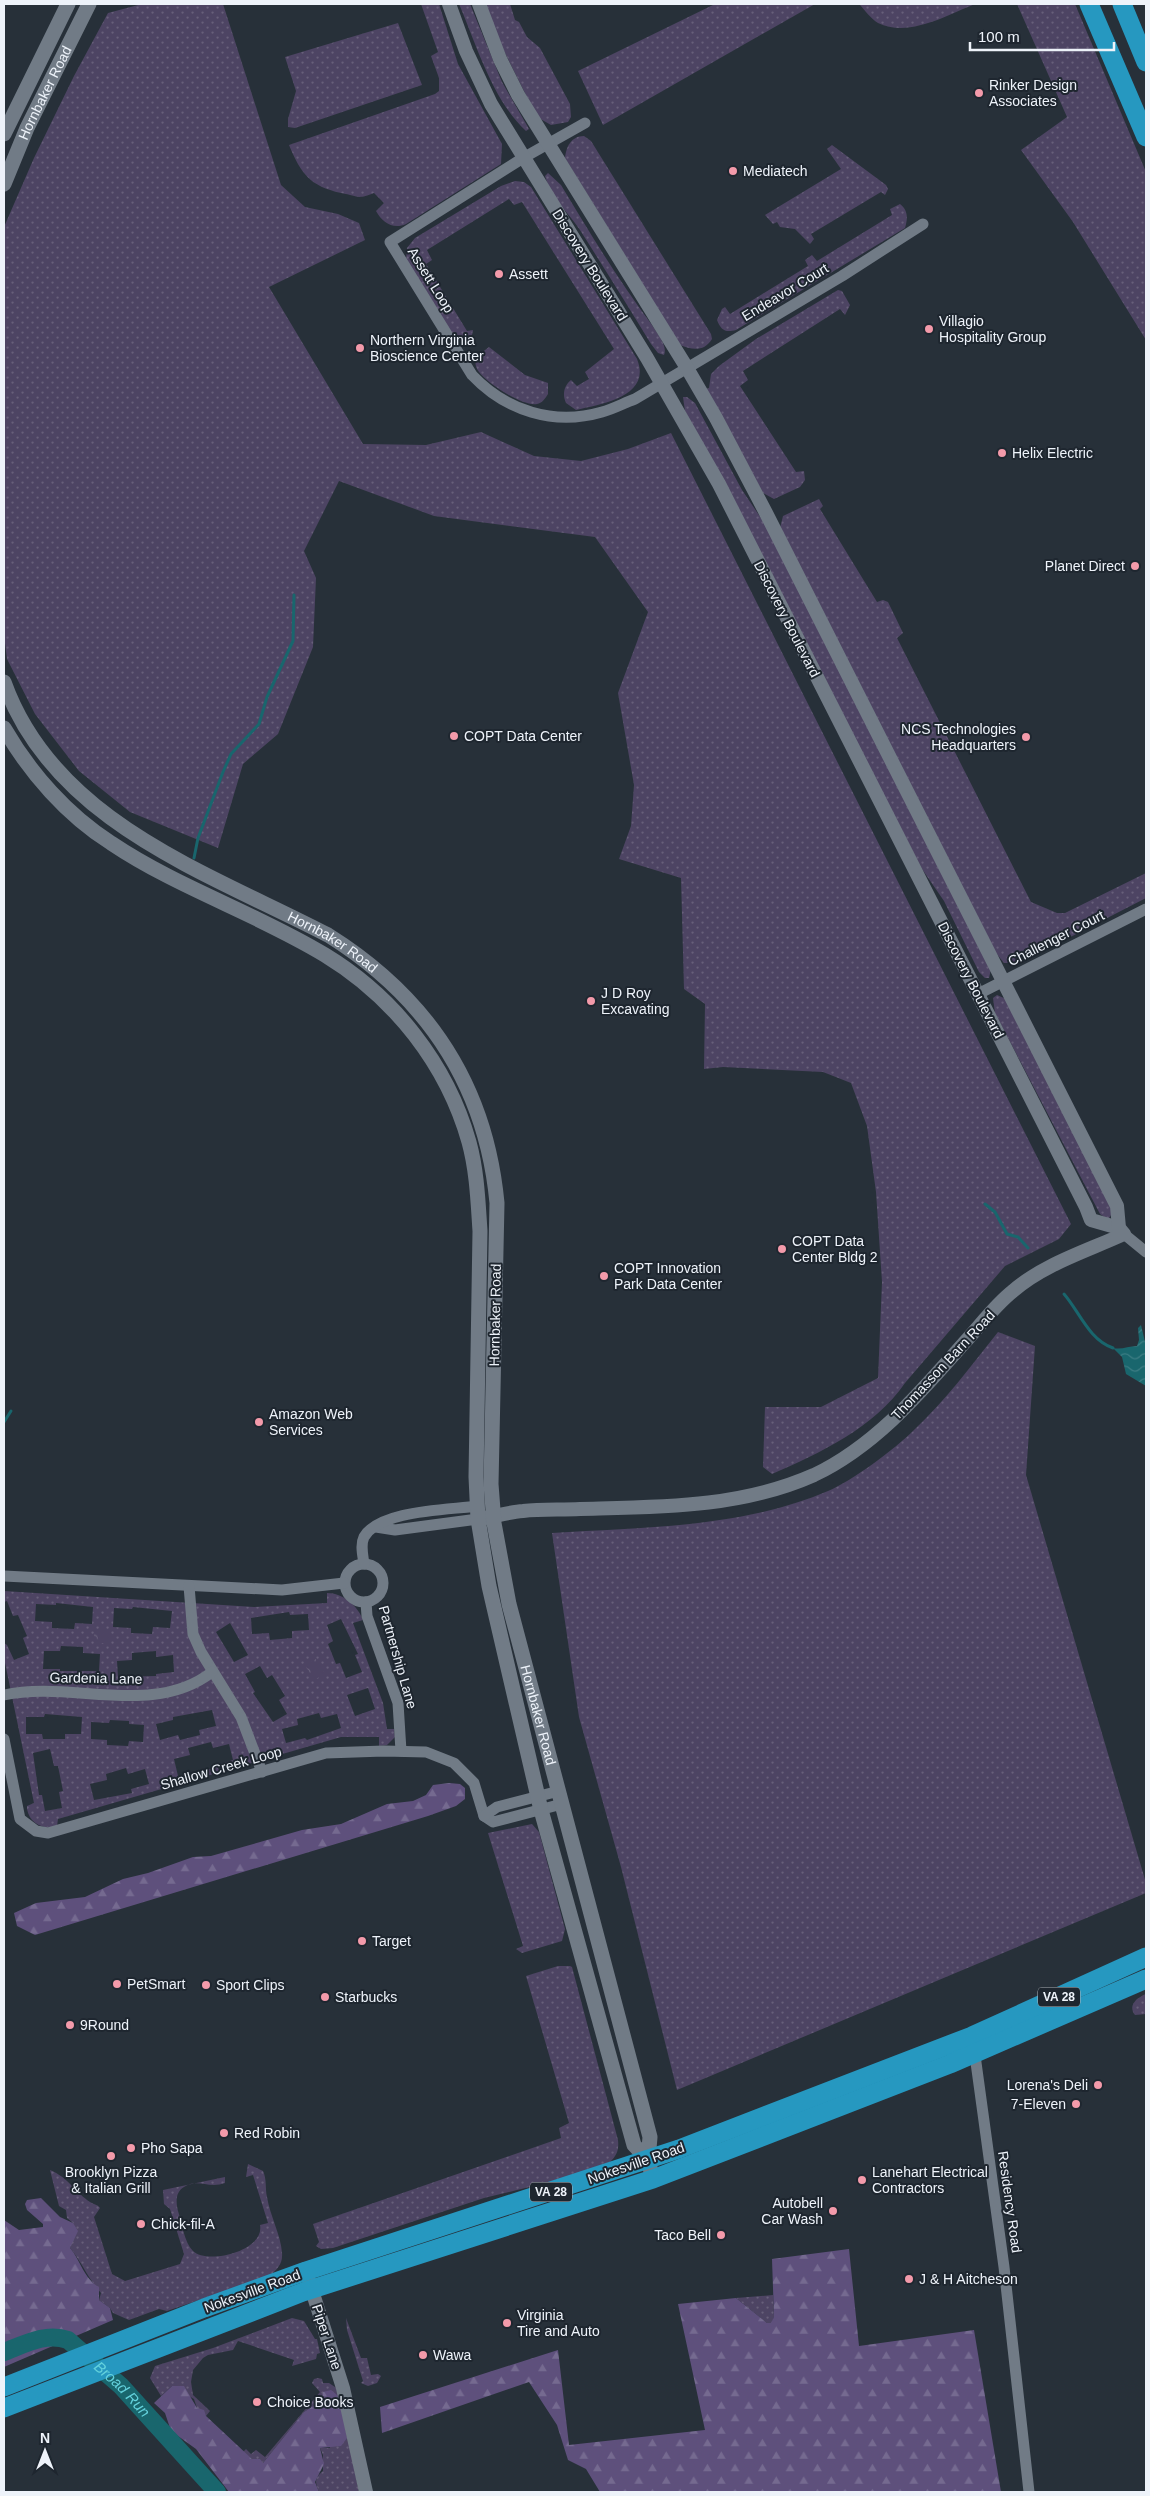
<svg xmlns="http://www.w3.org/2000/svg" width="1150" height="2496" viewBox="0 0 1150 2496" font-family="Arial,sans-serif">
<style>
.grass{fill:url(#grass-dots);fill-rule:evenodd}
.forest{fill:url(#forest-firs)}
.park{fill:url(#park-crowns)}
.water{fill:url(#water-waves)}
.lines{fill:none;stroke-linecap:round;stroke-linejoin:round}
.stream{stroke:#19666d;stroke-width:3}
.river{stroke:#19666d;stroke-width:18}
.minor{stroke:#717b86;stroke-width:11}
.tertiary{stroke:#717b86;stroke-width:14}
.secondary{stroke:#717b86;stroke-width:15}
.trunk{stroke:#2698c0;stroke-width:19}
.poi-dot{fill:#f39aaa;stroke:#1e262f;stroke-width:2}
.labels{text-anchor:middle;stroke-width:4;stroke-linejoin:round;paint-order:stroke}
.shield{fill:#1e262f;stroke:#b0b6bd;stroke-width:1}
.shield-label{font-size:12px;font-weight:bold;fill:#eef3fa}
.poi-label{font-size:14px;fill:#eef3fa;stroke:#1e262f;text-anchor:start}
.street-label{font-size:14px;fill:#eef3fa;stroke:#1e262f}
.water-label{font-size:15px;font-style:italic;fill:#63d1dc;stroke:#1e262f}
</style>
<defs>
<pattern id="grass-dots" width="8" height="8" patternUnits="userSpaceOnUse" patternTransform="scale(1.25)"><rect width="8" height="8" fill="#4d4463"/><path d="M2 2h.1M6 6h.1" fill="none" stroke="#675f7a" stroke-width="1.8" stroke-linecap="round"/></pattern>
<pattern id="forest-firs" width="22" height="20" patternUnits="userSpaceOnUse" patternTransform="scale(1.25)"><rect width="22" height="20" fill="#5e507c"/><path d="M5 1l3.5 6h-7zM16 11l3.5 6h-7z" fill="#756a90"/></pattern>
<pattern id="park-crowns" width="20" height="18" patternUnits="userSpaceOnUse" patternTransform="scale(1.25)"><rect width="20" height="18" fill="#4d4463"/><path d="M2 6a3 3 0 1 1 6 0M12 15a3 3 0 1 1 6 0" fill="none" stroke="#675f7a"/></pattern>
<pattern id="water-waves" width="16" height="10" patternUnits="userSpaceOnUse" patternTransform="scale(1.25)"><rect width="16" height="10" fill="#19666d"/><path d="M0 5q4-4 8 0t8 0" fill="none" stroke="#3b7c83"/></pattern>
</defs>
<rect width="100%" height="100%" fill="#273039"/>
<!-- grass -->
<g class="grass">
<path d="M142,4H223L281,185L305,207L338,214L359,223L365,240L269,287L363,444L426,445L481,432L534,456L581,461L628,449L671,433L1071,1224L1059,1239L1005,1266L905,1383C874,1428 820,1453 772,1474L763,1467L765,1407H821L878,1378L882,1282L876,1192L867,1126L851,1083L823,1072L723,1067L704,1069L705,1004L684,989L681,878L619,859L631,826L634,785L618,693L648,612L595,537L434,516L339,481L304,551L316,578L313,647L278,734L243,764L218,848L130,812L79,771L35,714L7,659L4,635V227L34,158L74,76L108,13Z"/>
<path d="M421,4H439L458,64L502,144L501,164L406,224C393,230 382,222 376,211L384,203L374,193C357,200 358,196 341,193C310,186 301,174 289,145L435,94L439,91V78L431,56L438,52Z"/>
<path d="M459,4H470L502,82L529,129L526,131C492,99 477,46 459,4Z"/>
<path d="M486,4H510L515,20L519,22L527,37L540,48L570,104L571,117L568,122L551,125L537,117L499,41Z"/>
<path d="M715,4H815L603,125L578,71Z"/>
<path d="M859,4H975C947,15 909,38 878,23C871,19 864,9 859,4Z"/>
<path d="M1017,4H1075L1146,172V340L1073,222L1021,150L1067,117Z"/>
<path d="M398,23L422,85L295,128L288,127V119L296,91L285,57Z"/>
<path d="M584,136L591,141L711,334L712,339C704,352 692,350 680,345L565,158C566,147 571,136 584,136Z"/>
<path d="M832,145L886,185L888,189L885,195L881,192L811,234L814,239L810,244L795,229L780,227L777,222L773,224L765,215L841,169L827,149Z"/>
<path d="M548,173L561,185C590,233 618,280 652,325C657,333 668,346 664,355L658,353L651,344C628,306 604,268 580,230C568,212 551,198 545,176Z"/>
<path d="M515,181L524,182L531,187L637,359C652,396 603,404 576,410L566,403C562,394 564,386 571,380L577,386L589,379L585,372L614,349L522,202L514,205L509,199L427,250L432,260L426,264L467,331L473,330L472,335L458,338L451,334L406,260L407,248L415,238L501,186Z"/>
<path d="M900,204C908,210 908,218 905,228L736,330C725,333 721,330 717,320L722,309L725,307L730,314L808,266L805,260L812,255L817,261L892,215L890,209Z"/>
<path d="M838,290L842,291L850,305L845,315L840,309L743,371L748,380L740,386L796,472L804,471L805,480L800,487L774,499L763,493L706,389L709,388L711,374L719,366L756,339Z"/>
<path d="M489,347L525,375L548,383V394C545,399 542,403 537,404C523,407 487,383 479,372C475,367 475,362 476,357Z"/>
<path d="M683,397H687L695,403L742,490L765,524L991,969L989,978H985L979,972L944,901L922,869L685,411Z"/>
<path d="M819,499L823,506L820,509L877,602L883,600L888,602L903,633L897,638L1031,902L1057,913H1065L1146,873V898L1020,963H1004L996,953L780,528L783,516Z"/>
<path d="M997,995L1006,999L1112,1205L1111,1215L1108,1220L1100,1214L995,1013L993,998Z"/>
<path d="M998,1332L1035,1346L1026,1475L1146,1883V1893L677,2090L621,1867L579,1717L552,1533C644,1527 742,1528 828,1491C852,1481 895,1449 914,1430C945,1401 971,1366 998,1332Z"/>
<path d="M4,1591L254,1607L327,1603V1593C343,1593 358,1606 363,1620L353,1623L383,1703L387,1729H394L395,1737L387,1745L379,1746V1737H341L58,1819L57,1826C43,1830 30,1824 27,1809V1806L34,1803L4,1658V1643L7,1645L14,1660L29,1654L23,1638L27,1636L18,1615L13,1616L7,1601L4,1602ZM56,1603L93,1607L92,1624L75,1623L74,1629L52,1628V1622L35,1621L36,1604L56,1605ZM133,1607L172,1611L170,1628L153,1627L152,1634L131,1633V1628L113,1627L114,1608L132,1609ZM289,1612L290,1615L308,1614L309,1630L292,1631V1638L270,1640L269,1633L252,1634L251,1618ZM341,1619L358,1654L355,1655L362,1672L346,1678L340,1663L336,1664L328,1644L333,1641L327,1625ZM230,1623L248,1655L234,1662L216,1632ZM61,1646L83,1647V1653L100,1654L99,1671H60V1669H43L44,1651H60ZM156,1651V1657L173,1655L174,1672L156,1674V1676L118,1677L117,1661L132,1660V1653ZM260,1666L267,1678L272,1675L285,1696L279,1700L287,1714L273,1722L253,1693L255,1692L245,1674ZM368,1688L375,1709L355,1716L347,1695ZM212,1710L216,1726L199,1730L200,1735L180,1740L178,1735L160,1740L156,1724L173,1720V1717ZM319,1713L321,1718L337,1714L341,1728L307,1740L305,1738L286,1743L282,1729L298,1725L297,1719ZM45,1714L82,1717L81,1734H65V1739H43L42,1734H26V1717H44ZM110,1720L129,1721V1724L144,1725L143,1742L129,1741L128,1746L107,1745V1740L91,1739V1722L109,1723ZM211,1742L213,1748L229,1744L233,1760L214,1766V1768L178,1776L174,1759L190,1755L188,1748ZM50,1749L54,1766H58L63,1791L59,1792L62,1808L45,1811L42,1795H39L33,1753ZM126,1768L128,1774L145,1769L149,1784L131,1789L132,1793L94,1800L90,1784L107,1780L106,1774Z"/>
<path d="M532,1824L539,1832L565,1929L562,1941L522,1953L516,1949L523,1946L488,1833Z"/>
<path d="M558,1966H570L572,1967L618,2140C619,2150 617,2155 610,2162L570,2177L484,2198L333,2248L321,2249L316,2246L319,2242L313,2224L561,2138L559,2128L569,2123L526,1976Z"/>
<path d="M1146,1994V2014L1135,2015C1127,2005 1138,1997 1146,1994Z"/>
<path d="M248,2164L263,2171C267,2180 265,2188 267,2197C270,2216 281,2235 282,2253C283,2264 277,2270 269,2276L167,2311L159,2309L129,2320L113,2313L110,2308L99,2300L101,2293C88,2279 82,2262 70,2248L73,2239V2223L67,2218L66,2210L59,2206L50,2170C69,2178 76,2193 90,2202C95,2205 97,2204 100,2208L94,2217L112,2274L125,2281L180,2264L184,2254L170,2209L164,2204L163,2190L225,2177V2183C222,2184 217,2185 214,2185C203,2185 194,2180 184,2187C175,2192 176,2203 178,2211C182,2223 184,2242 193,2251C207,2265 265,2251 260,2225L268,2223L253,2175L246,2177Z"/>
<path d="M773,2295L774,2317L772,2323H767L736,2298Z"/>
<path d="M292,2318L304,2321L315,2339H317L320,2353L317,2354L316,2359L292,2366L294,2360L238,2341L233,2350L208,2355L203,2358L193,2370L191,2382L193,2395L210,2411L206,2416L197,2408L194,2399L172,2386L161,2396L150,2378L155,2366L213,2348Z"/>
<path d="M346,2318L361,2358H367L371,2375L378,2374L381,2376L377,2383L368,2386L361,2383L363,2381L347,2330Z"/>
<path d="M318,2378L322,2379L323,2383H329L338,2389L359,2492H319C315,2482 314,2479 323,2471V2455L320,2448H330L322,2395V2400L304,2412L263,2463L252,2459L243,2452L246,2449L251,2454L256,2450L265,2457L320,2392L312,2383L314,2379Z"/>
</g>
<!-- forest -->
<g class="forest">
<path d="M449,1783L460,1784L465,1788V1799L456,1806L428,1816L35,1935L17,1926L14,1913L36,1903L85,1897L123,1879L148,1873L193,1857L211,1856L302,1830L341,1824L387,1804L413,1801L426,1795L433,1785Z"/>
<path d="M41,2198L60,2217L73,2223L78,2231L70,2248C81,2261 84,2279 99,2287V2300L110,2308L113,2320L4,2367V2220L19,2230L43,2227V2224L27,2210L25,2204L27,2200Z"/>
<path d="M849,2249L859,2346L974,2330L1001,2492H600L586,2469L568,2460L557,2425L529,2382L382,2433L380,2407L558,2350L569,2445L705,2430L678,2304L736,2298L767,2323H771L774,2317L772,2259Z"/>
<path d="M172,2386H184L197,2408L204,2410L206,2416L252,2459H260L263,2463L304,2412L322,2400L323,2392L331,2390L337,2395L341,2404L347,2438L341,2446L320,2448L324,2464L315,2482L319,2492H229L196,2449L171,2431L165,2413L154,2403Z"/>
</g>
<!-- park -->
<g class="park">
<rect x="94" y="1631" width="17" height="12"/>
<path d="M316,1659L325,1674L314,1680L305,1665Z"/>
</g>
<!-- water -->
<path class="water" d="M1141,1325L1146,1346V1386L1126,1374L1122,1357L1113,1348C1122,1350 1128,1346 1137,1346L1139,1340L1138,1328Z"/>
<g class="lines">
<!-- stream -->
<g class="stream">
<path d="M194,858L198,838L223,772L231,754L259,724L267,697L293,641L294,595"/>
<path d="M985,1204L995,1212L1007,1234L1018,1237L1028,1248"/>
<path d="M1064,1294C1079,1311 1089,1340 1113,1348"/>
<path d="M4,1422L11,1411"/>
</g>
<!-- river -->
<path class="river" id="s1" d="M4,2352C25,2344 46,2332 68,2340L121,2386L217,2492"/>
<!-- minor -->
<g class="minor">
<path d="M585,123L523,158L390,242L472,375C506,411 554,426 602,412C613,409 624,403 635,399L842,276L923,224"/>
<path d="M978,994L1146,909"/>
<path d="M1124,1234L1146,1252"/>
<path d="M376,1527L395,1530L478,1519"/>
<circle cx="364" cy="1583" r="19"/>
<path d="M364,1564C363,1556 360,1545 364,1537C379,1510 449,1510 477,1506"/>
<path d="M4,1576L282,1590L344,1583"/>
<path d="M189,1586L193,1634L201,1652L241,1717L262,1772"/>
<path d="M366,1602L367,1616L398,1703L401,1751"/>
<path d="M4,1695C71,1680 153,1718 212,1672"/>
<path d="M4,1739L20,1819L36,1831L48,1833L326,1753L384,1751L426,1752L454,1763L474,1783L484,1816L493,1822L562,1804"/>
<path d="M484,1816L497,1807L559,1791"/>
<path d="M974,2048L1004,2267L1029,2492"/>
</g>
<!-- tertiary -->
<g class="tertiary">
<path d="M449,4L466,51L491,104L647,358L719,484L1086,1207L1091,1220L1119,1228"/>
<path d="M478,1519C493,1517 508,1512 523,1511C541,1509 561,1510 580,1509C659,1507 740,1508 814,1475C875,1446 920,1393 964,1343C980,1326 994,1306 1013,1291C1044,1264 1087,1251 1124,1234L1119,1228L1117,1206L766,513L716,418L687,368L518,95L500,59L479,4"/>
<path d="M309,2281L343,2388L366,2492"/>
</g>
<!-- secondary -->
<g class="secondary">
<path d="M4,134L68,4"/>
<path id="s2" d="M4,184L27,128L89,4"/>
<path id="s3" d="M4,682C54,822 207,872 328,935C427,997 486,1086 497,1203L491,1484L494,1523L509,1604L650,2137L648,2160L653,2179"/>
<path d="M4,728C30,773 67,815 111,843C178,888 256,913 325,955C394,997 447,1064 469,1142C477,1171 478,1202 480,1231L476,1477L478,1519L489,1586L541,1810L634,2145L648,2160"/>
</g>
<!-- trunk -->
<g class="trunk">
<path d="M1089,4L1146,137"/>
<path d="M1122,4L1146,62"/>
<path d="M4,2387L204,2308L306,2271L679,2149L972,2036L1146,1957"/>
<path d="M4,2408L303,2292L653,2179L950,2064L1146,1979"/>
</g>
</g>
<!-- markers -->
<g class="poi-dot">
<circle cx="979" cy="93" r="5"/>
<circle cx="733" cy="171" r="5"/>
<circle cx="499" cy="274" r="5"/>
<circle cx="929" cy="329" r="5"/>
<circle cx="360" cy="348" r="5"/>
<circle cx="1002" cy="453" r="5"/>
<circle cx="1135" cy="566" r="5"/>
<circle cx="454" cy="736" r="5"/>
<circle cx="1026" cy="737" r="5"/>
<circle cx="591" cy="1001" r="5"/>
<circle cx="782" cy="1249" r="5"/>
<circle cx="604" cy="1276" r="5"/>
<circle cx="259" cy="1422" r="5"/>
<circle cx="362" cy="1941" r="5"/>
<circle cx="117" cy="1984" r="5"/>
<circle cx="206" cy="1985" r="5"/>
<circle cx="325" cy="1997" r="5"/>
<circle cx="70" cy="2025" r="5"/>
<circle cx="1098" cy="2085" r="5"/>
<circle cx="1076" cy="2104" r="5"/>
<circle cx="224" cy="2133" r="5"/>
<circle cx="131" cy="2148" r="5"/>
<circle cx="111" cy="2156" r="5"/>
<circle cx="862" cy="2180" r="5"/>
<circle cx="833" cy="2211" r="5"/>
<circle cx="141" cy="2224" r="5"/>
<circle cx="721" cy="2235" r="5"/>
<circle cx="909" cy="2279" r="5"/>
<circle cx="507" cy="2323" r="5"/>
<circle cx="423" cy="2355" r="5"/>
<circle cx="257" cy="2402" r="5"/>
</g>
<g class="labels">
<!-- shield labels -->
<g class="shield">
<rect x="1038" y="1987.5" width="42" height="19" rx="4"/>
<rect x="530" y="2182.5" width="42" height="19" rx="4"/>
</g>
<g class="shield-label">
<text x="1059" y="2001">VA 28</text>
<text x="551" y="2196">VA 28</text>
</g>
<!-- poi labels -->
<g class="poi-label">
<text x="989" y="90">Rinker Design<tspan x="989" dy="16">Associates</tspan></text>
<text x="743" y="176">Mediatech</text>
<text x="509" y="279">Assett</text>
<text x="939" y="326">Villagio<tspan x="939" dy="16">Hospitality Group</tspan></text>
<text x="370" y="345">Northern Virginia<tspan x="370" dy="16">Bioscience Center</tspan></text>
<text x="1012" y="458">Helix Electric</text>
<text x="1125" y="571" text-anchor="end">Planet Direct</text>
<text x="1016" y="734" text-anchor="end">NCS Technologies<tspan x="1016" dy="16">Headquarters</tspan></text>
<text x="464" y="741">COPT Data Center</text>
<text x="601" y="998">J D Roy<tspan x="601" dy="16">Excavating</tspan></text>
<text x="792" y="1246">COPT Data<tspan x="792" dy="16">Center Bldg 2</tspan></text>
<text x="614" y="1273">COPT Innovation<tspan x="614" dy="16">Park Data Center</tspan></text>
<text x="269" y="1419">Amazon Web<tspan x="269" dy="16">Services</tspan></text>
<text x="372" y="1946">Target</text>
<text x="127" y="1989">PetSmart</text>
<text x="216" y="1990">Sport Clips</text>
<text x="335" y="2002">Starbucks</text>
<text x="80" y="2030">9Round</text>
<text x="1088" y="2090" text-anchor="end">Lorena's Deli</text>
<text x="1066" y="2109" text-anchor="end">7-Eleven</text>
<text x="234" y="2138">Red Robin</text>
<text x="141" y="2153">Pho Sapa</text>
<text x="111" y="2177" text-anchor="middle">Brooklyn Pizza<tspan x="111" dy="16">&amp; Italian Grill</tspan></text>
<text x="872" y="2177">Lanehart Electrical<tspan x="872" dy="16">Contractors</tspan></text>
<text x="823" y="2208" text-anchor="end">Autobell<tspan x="823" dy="16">Car Wash</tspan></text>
<text x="151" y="2229">Chick-fil-A</text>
<text x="711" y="2240" text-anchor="end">Taco Bell</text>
<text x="919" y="2284">J &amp; H Aitcheson</text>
<text x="517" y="2320">Virginia<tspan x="517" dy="16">Tire and Auto</tspan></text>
<text x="433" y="2360">Wawa</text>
<text x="267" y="2407">Choice Books</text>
</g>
<!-- street labels -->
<g class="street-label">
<text dy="5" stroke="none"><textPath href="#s2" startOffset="100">Hornbaker Road</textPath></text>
<text transform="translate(590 265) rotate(58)" y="5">Discovery Boulevard</text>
<text transform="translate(431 280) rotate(58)" y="5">Assett Loop</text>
<text transform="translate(785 292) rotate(-31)" y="5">Endeavor Court</text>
<text transform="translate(787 619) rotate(63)" y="5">Discovery Boulevard</text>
<text transform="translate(1056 938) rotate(-27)" y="5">Challenger Court</text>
<text dy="5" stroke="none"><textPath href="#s3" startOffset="430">Hornbaker Road</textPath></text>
<text transform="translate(971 980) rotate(63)" y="5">Discovery Boulevard</text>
<text transform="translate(495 1315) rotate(-89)" y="5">Hornbaker Road</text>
<text transform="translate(943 1365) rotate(-47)" y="5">Thomasson Barn Road</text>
<text transform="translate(398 1657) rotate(74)" y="5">Partnership Lane</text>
<text transform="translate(96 1678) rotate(1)" y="5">Gardenia Lane</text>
<text dy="5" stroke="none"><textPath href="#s3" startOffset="1269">Hornbaker Road</textPath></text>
<text transform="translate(221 1768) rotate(-16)" y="5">Shallow Creek Loop</text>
<text transform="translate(636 2163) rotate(-19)" y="5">Nokesville Road</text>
<text transform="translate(1010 2202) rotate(82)" y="5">Residency Road</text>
<text transform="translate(252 2291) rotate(-20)" y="5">Nokesville Road</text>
<text transform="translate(327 2337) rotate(72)" y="5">Piper Lane</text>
</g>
<!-- water labels -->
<g class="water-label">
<text dy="5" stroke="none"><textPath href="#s1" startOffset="140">Broad Run</textPath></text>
</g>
</g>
<!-- border -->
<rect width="1150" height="2496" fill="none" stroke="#eef3fa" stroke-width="10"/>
<!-- north arrow -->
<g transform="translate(45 2451)" stroke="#1e262f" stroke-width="4" paint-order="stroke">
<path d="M0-4L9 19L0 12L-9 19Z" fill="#eef3fa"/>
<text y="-8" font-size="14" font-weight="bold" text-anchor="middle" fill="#eef3fa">N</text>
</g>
<!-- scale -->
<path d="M970 42v8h144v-8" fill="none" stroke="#eef3fa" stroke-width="2.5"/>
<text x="978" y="42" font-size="15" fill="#eef3fa" stroke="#1e262f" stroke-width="4" paint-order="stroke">100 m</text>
</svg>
